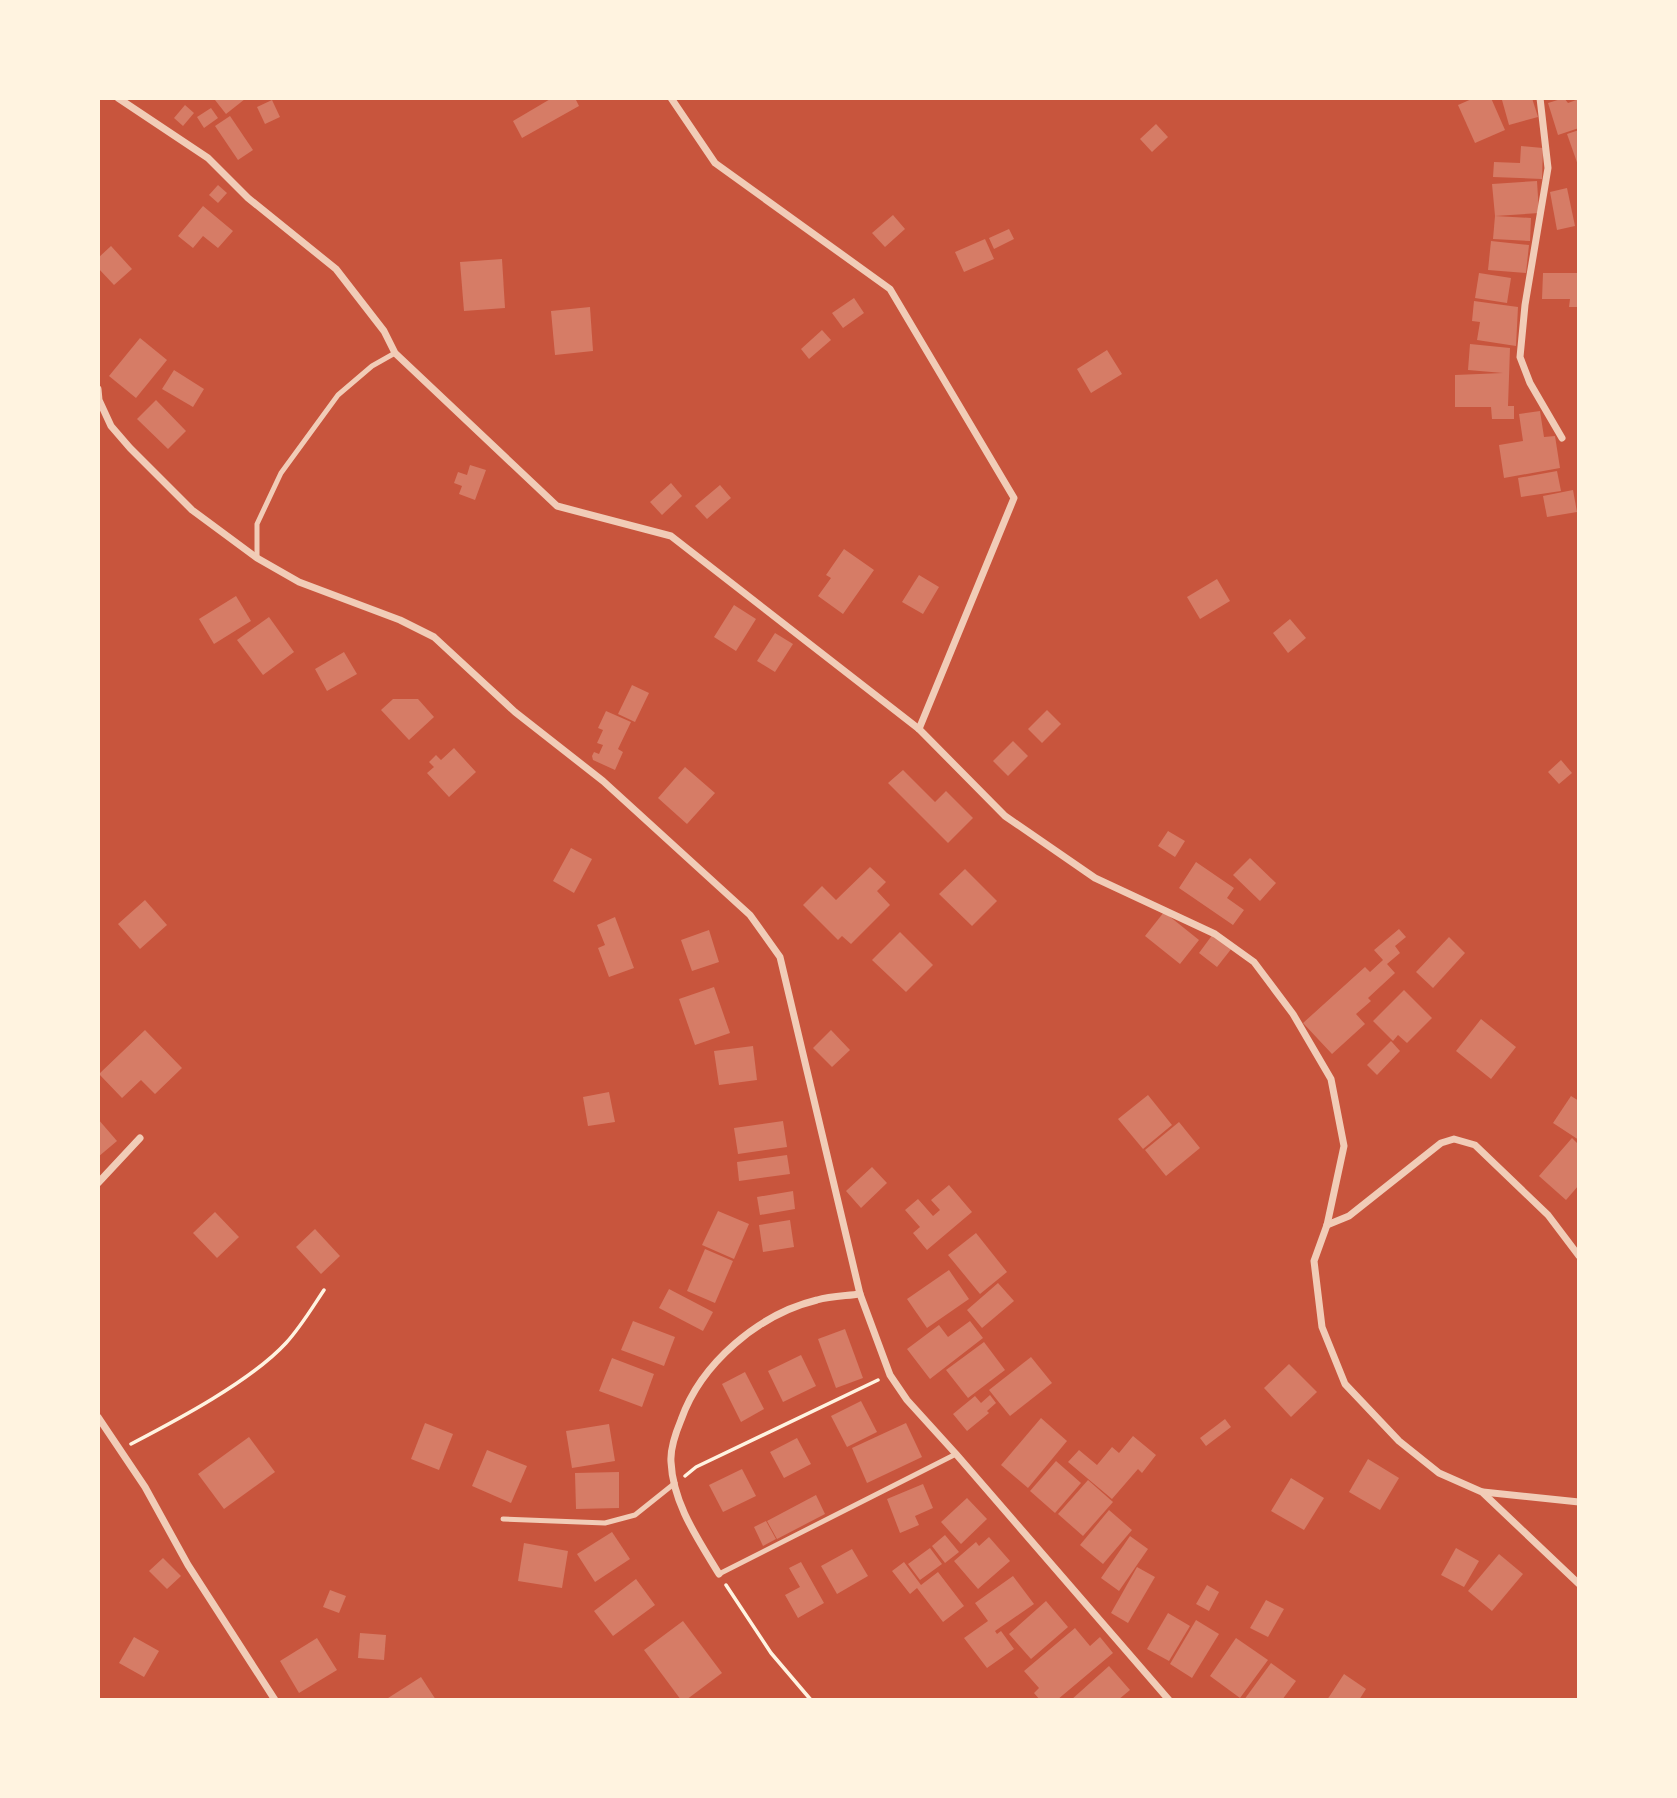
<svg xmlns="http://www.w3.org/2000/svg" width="1677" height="1798" viewBox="0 0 1677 1798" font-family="Arial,sans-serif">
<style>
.building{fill:#d67c66}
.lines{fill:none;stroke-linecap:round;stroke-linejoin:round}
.path{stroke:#fff3e0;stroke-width:3.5}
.service{stroke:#f1ccb7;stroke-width:5}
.minor{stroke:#f1ccb7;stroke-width:7}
</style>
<rect width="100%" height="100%" fill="#c8553d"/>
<!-- building -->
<g class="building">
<path d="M219,98H244L245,99L226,114L215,100Z"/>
<path d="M552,98H575L579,106L522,138L513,121Z"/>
<path d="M1474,98H1491L1505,130L1475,143L1458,105Z"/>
<path d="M1508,98H1532L1538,117L1509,125L1502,100Z"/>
<path d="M1564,98L1568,103L1579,99V128L1558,135L1548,103Z"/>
<path d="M272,100L280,117L265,124L257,107Z"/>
<path d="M185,105L194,113L183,126L174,118Z"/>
<path d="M211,108L218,118L204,128L197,117Z"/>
<path d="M230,116L253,150L238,160L215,126Z"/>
<path d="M1156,124L1168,137L1152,152L1140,139Z"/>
<path d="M1579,130V168L1567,134Z"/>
<path d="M1521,146L1543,148L1542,179L1493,177L1494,162L1520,163Z"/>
<path d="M1537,181L1539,213L1495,216L1492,184Z"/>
<path d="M218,185L227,193L218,203L209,195Z"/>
<path d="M1567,188L1575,226L1557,230L1550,192Z"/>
<path d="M203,206L233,231L218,248L203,236L193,248L178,236Z"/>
<path d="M893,215L905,229L885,247L872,233Z"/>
<path d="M1495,216L1531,218L1530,241L1493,239Z"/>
<path d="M1009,229L1014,239L994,249L989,238Z"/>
<path d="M985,239L994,259L964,272L955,252Z"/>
<path d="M1491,241L1529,245L1526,273L1488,270Z"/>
<path d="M111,246L132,269L114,285L98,268V258Z"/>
<path d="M502,259L505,308L464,311L460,262Z"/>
<path d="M1479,273L1511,278L1507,303L1475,298Z"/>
<path d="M1543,273H1579V307H1569L1570,299H1542Z"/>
<path d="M854,298L864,313L843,328L832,313Z"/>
<path d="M1474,301L1518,307L1516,346L1477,340L1480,322L1472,321Z"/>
<path d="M590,307L593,351L555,355L551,311Z"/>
<path d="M822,330L831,340L809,359L801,349Z"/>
<path d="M140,338L167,360L136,398L109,376Z"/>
<path d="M1470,344L1510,348L1508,406H1514V419H1492L1491,407H1455V375L1503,373L1468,370Z"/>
<path d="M1107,350L1122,374L1091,393L1077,369Z"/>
<path d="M174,370L204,389L193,407L162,389Z"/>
<path d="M156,400L186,431L168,449L137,419Z"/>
<path d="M1540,411L1544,437L1555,436L1560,468L1504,478L1499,445L1523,441L1519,414Z"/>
<path d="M470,465L486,470L475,500L459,494L462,486L454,483L458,472L467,475Z"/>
<path d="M1557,471L1561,491L1521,497L1518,478Z"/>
<path d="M671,483L682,496L662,515L650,502Z"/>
<path d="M720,485L731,498L707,519L695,506Z"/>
<path d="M1573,490L1577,512L1547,517L1543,496Z"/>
<path d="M844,549L874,570L843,614L818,596L831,578L826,575Z"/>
<path d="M919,575L939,587L923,614L902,602Z"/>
<path d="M1217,579L1230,601L1200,619L1187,597Z"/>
<path d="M236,596L251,621L214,644L199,619Z"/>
<path d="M734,605L756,619L736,651L714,637Z"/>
<path d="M269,617L294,652L263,675L237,640Z"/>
<path d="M1290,619L1306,638L1288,653L1273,633Z"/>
<path d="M775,633L793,644L775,672L757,661Z"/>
<path d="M344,652L357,674L327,691L315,669Z"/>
<path d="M632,685L649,693L635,722L618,714Z"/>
<path d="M393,699H418L434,717L409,740L381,710Z"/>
<path d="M1047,710L1061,724L1042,743L1028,729Z"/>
<path d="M606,711L631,722L618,749L623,752L615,770L593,760L592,756L594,752L599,754L603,745L597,743L603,730L598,728Z"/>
<path d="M1013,741L1028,756L1008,776L993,761Z"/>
<path d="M454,748L476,772L449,797L427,773L434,767L429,762L436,755L441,760Z"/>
<path d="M1561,760L1572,773L1559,784L1548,772Z"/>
<path d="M685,767L715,793L687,824L658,798Z"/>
<path d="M903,770L935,802L946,791L973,818L948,843L888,783Z"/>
<path d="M1168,831L1185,841L1175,857L1158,846Z"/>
<path d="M571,848L592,859L574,893L553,881Z"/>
<path d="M1250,858L1276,883L1260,901L1233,875Z"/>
<path d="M1196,862L1234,888L1227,898L1244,910L1233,925L1179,888Z"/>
<path d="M870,867L886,882L877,891L890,905L851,944L842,936L838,940L803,905L822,886L836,900Z"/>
<path d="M965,869L997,901L972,926L939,894Z"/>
<path d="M145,900L167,925L140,949L118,924Z"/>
<path d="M1164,912L1199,940L1180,964L1145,936Z"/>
<path d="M615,917L634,968L609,977L598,948L605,945L597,925Z"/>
<path d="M1399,929L1406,937L1395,946L1400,953L1387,964L1395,973L1368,998L1371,1001L1356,1014L1365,1024L1332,1054L1303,1023L1365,967L1370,972L1383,960L1374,950Z"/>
<path d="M709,930L719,962L692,971L681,940Z"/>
<path d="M900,932L933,965L906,992L872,960Z"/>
<path d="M1213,934L1232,948L1217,967L1199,953Z"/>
<path d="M1449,937L1465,953L1433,988L1416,972Z"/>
<path d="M714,987L730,1033L695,1045L679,999Z"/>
<path d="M1404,990L1432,1018L1407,1043L1398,1035L1393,1041L1373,1021Z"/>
<path d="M1481,1019L1516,1047L1491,1079L1456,1051Z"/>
<path d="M145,1030L182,1068L155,1094L141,1080L122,1098L99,1074Z"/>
<path d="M831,1030L850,1050L832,1067L813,1048Z"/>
<path d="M1391,1041L1400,1051L1377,1075L1367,1065Z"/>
<path d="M753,1046L757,1080L719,1085L714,1051Z"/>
<path d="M609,1092L615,1122L588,1126L583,1097Z"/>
<path d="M1148,1095L1172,1125L1143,1149L1118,1119Z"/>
<path d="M1571,1096L1579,1101V1140L1553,1123Z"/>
<path d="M98,1119L117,1141L98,1157Z"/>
<path d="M783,1121L787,1147L738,1154L734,1128Z"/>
<path d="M1179,1122L1200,1148L1166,1176L1145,1150Z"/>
<path d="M1572,1138L1579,1145V1185L1566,1200L1539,1176Z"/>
<path d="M787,1155L790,1174L739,1181L737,1162Z"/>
<path d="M872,1167L887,1183L861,1208L846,1191Z"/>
<path d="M949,1185L972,1212L927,1250L913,1233L920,1227L905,1210L918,1199L933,1216L940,1210L931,1200Z"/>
<path d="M793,1191L795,1209L760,1215L757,1197Z"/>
<path d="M718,1211L749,1224L734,1259L702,1245Z"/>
<path d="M215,1212L239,1237L217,1258L193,1233Z"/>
<path d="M790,1220L794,1247L763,1252L759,1225Z"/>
<path d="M315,1229L340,1256L321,1274L296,1247Z"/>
<path d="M976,1233L1007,1272L980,1294L948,1255Z"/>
<path d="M705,1249L733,1261L715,1303L687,1291Z"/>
<path d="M949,1270L969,1299L927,1328L907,1299Z"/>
<path d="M998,1283L1014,1301L982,1328L967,1310Z"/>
<path d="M669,1289L713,1312L703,1331L659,1308Z"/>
<path d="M633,1321L675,1337L664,1366L621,1350Z"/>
<path d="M970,1321L983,1338L930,1379L907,1349L939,1325L948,1337Z"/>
<path d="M845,1329L863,1378L836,1388L818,1339Z"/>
<path d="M984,1342L1005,1370L968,1398L946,1370Z"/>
<path d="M801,1355L816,1386L783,1402L768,1371Z"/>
<path d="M1031,1357L1052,1383L1010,1416L989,1390Z"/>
<path d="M612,1358L654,1374L642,1407L599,1391Z"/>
<path d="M1289,1364L1317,1392L1291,1417L1264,1388Z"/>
<path d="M745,1372L764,1409L741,1422L722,1384Z"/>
<path d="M990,1395L996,1403L987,1411L989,1413L967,1431L953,1414L975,1396L981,1403Z"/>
<path d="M861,1401L877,1432L847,1447L831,1416Z"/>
<path d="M1041,1418L1067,1441L1028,1488L1001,1465Z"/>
<path d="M1225,1419L1231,1427L1206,1446L1200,1438Z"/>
<path d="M425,1423L453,1434L439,1470L411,1459Z"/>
<path d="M906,1423L922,1457L867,1483L852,1448Z"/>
<path d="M609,1424L615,1461L572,1468L566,1431Z"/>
<path d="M1133,1436L1156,1455L1142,1473L1138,1469L1112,1499L1068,1462L1079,1450L1097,1465L1112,1447L1119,1453Z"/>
<path d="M249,1437L275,1472L224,1509L198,1474Z"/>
<path d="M797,1438L811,1464L784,1478L770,1452Z"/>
<path d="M487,1450L527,1466L511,1503L472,1486Z"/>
<path d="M1368,1459L1399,1478L1380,1510L1349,1492Z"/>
<path d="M1056,1461L1081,1483L1055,1513L1030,1491Z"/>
<path d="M742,1469L756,1496L723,1512L709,1485Z"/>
<path d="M619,1472V1508L576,1509L575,1473Z"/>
<path d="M1291,1478L1324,1498L1304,1530L1271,1511Z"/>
<path d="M1088,1480L1113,1502L1083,1536L1058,1514Z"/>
<path d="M923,1484L933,1508L915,1516L919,1525L900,1533L887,1499Z"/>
<path d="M816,1495L825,1514L777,1539L767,1521Z"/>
<path d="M967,1498L987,1519L961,1544L941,1522Z"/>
<path d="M1109,1510L1132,1530L1103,1564L1080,1545Z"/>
<path d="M766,1521L776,1539L763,1546L754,1527Z"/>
<path d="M612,1532L630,1559L595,1582L577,1554Z"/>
<path d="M945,1535L959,1552L945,1563L932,1546Z"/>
<path d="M1130,1536L1148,1549L1119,1591L1101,1578Z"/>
<path d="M989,1537L1010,1561L978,1589L954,1561L976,1542L979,1546Z"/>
<path d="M524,1543L568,1551L562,1588L518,1581Z"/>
<path d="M930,1548L942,1564L920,1580L908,1564Z"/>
<path d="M1456,1548L1479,1561L1464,1587L1441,1575Z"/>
<path d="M852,1549L868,1576L837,1594L821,1566Z"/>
<path d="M1499,1554L1523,1574L1492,1611L1468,1591Z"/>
<path d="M163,1558L181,1576L167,1589L149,1571Z"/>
<path d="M801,1562L824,1603L798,1618L785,1595L800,1587L789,1568Z"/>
<path d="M904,1562L921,1585L938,1572L964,1606L943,1622L917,1588L910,1594L892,1571Z"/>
<path d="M1137,1567L1155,1577L1128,1623L1111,1613Z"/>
<path d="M1013,1576L1034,1604L995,1631L997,1634L1001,1631L1014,1649L987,1668L964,1638L988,1621L975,1603Z"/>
<path d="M636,1579L655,1605L613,1636L594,1611Z"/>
<path d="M1207,1585L1219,1592L1209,1611L1196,1604Z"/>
<path d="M330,1590L346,1596L339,1613L323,1607Z"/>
<path d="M1266,1600L1284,1609L1268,1637L1250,1628Z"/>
<path d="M1046,1601L1068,1627L1031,1659L1009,1634Z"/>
<path d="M1168,1613L1190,1626L1169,1661L1147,1649Z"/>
<path d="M1196,1620L1219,1634L1192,1678L1170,1664Z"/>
<path d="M683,1621L722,1673L686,1700H681L644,1650Z"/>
<path d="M1075,1628L1090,1646L1100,1637L1113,1653L1057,1700H1040L1034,1693L1039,1688L1024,1671Z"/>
<path d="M360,1633L386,1635L384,1660L358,1658Z"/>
<path d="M134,1637L159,1651L144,1677L119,1663Z"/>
<path d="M317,1638L337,1670L299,1693L280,1661Z"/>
<path d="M1236,1638L1268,1660L1240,1698L1210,1676Z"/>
<path d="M1271,1663L1296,1681L1282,1700H1244Z"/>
<path d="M1109,1666L1130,1690L1118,1700H1071Z"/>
<path d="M1344,1674L1366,1689L1359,1700H1327Z"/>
<path d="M421,1677L436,1700H385Z"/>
</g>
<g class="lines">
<!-- path -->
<g class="path">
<path d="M131,1444C177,1420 251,1381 286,1343C300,1328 312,1308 324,1290"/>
<path d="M685,1476L696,1467L878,1380"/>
<path d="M726,1585L771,1653L811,1700"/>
</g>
<!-- service -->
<g class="service">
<path d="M257,558V524L281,473L338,395L372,366L395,353"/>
<path d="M503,1519L605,1523L635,1515L675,1483"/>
<path d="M719,1574L956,1454"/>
</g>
<!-- minor -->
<g class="minor">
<path d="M118,98L208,158L248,198L336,269L384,331L395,353L557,506L671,536L919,729L1005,816L1095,878L1215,934L1254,962L1293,1014L1331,1079L1344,1146L1327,1225L1314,1261L1322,1327L1345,1384L1399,1441L1439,1473L1482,1492L1579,1584"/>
<path d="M671,98L715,163L890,289L1014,498L919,729"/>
<path d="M1540,98L1548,168L1525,305L1520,357L1530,383L1562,438"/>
<path d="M98,389L99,400L111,426L130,448L192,510L257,558L299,582L400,620L434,637L515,712L603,781L750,915L780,957L860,1294L890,1375L907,1400L956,1454L1169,1700"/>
<path d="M98,1183L140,1138"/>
<path d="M1327,1225L1349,1216L1441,1143L1454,1139L1475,1145L1548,1215L1579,1256"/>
<path d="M98,1417L145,1487L188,1565L275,1700"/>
<path d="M1483,1492L1579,1502"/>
<path d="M719,1574C698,1539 673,1504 671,1462C670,1449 676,1432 681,1420C701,1363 759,1314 817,1300C831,1296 846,1296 860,1294"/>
</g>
</g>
<!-- border -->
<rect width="1677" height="1798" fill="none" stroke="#fff3e0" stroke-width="200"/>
</svg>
